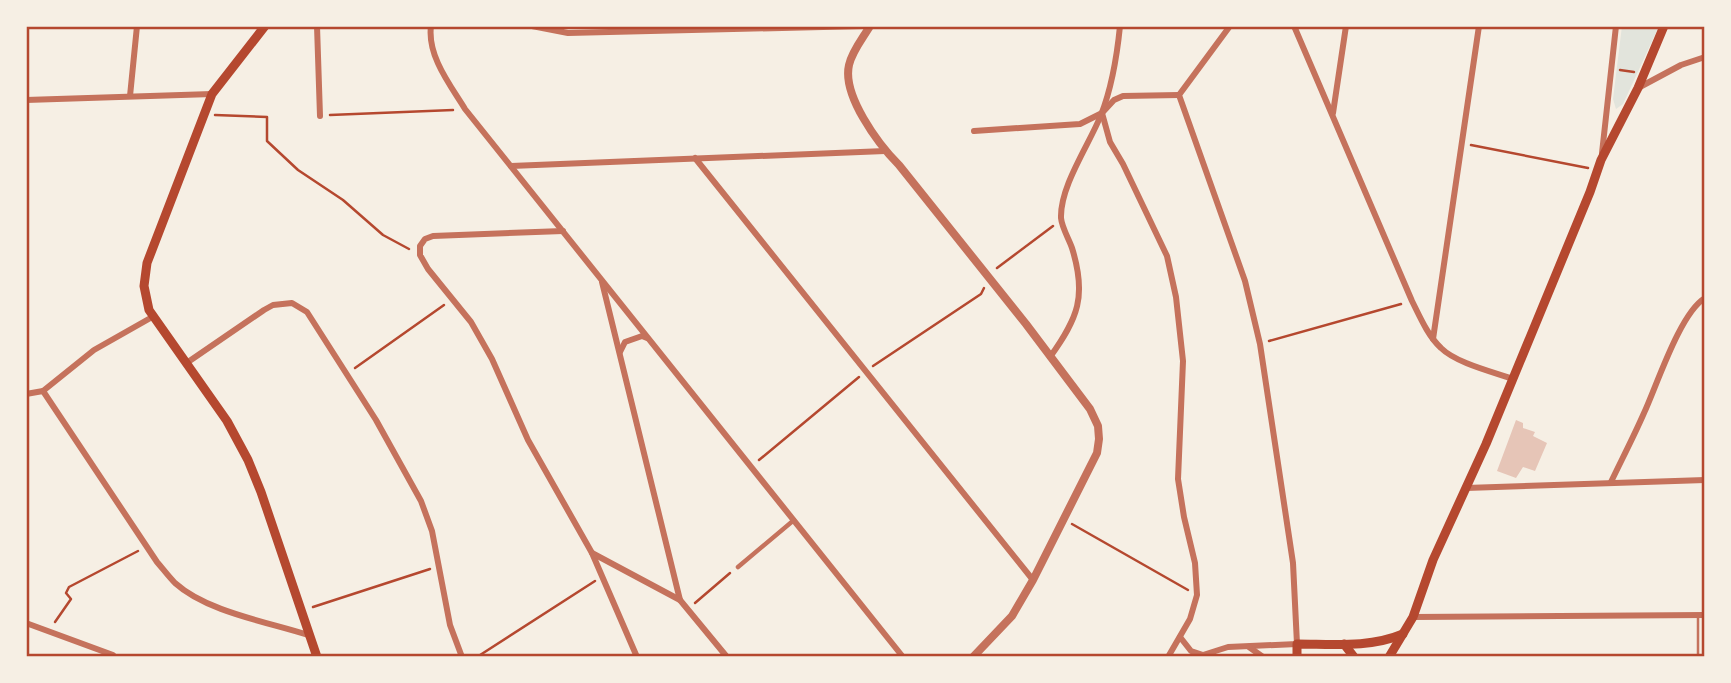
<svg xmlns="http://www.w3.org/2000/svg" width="1731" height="683" viewBox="0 0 1731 683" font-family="'Source Sans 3',sans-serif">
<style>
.green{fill:#e2e4dc}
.building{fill:#e6c5b7}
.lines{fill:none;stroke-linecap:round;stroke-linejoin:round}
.path{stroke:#b5482f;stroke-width:2.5}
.service{stroke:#c5725c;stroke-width:2.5}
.pedestrian{stroke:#c5725c;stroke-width:4.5}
.minor{stroke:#c5725c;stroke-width:6}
.tertiary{stroke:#c5725c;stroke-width:8}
.secondary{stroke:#b5482f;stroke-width:9}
.neatline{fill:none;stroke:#b5482f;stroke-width:2.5}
</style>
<rect width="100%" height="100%" fill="#f6efe4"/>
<!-- green -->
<path class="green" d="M1622,26H1659L1623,104L1616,109L1613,99Z"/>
<!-- building -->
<path class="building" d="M1516,420L1523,423V428L1535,432L1533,436L1547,443L1535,471L1523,467L1516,478L1497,471Z"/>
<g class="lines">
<!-- path -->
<g class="path">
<path d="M1620,70L1634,72"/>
<path d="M215,115L267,117V141L298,170L343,200L383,235L409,249"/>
<path d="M330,115L453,110"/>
<path d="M1471,145L1588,168"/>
<path d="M997,268L1053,226"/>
<path d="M1269,341L1401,304"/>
<path d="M873,366L981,294L984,288"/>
<path d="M355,368L444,305"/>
<path d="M759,460L859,377"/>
<path d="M1072,524L1188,590"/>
<path d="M695,603L730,573"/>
<path d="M313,607L430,569"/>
<path d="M55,622L71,599L66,593L69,587L138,551"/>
<path d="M477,657L595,581"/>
</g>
<!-- service -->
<path class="service" d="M1698,616V657"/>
<!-- pedestrian -->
<path class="pedestrian" d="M738,567L794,520"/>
<!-- minor -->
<g class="minor">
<path d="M317,26L320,116"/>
<path d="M431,26C427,56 451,86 465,109L903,657"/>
<path d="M532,26L568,33L864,26"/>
<path d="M1294,26L1412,301C1420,317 1428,336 1441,348C1456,363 1493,372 1513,379"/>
<path d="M1638,88L1681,65L1705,57"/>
<path d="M130,96L137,26"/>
<path d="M26,100L212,94"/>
<path d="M1102,113L1110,142L1123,164L1167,256L1176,297L1183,361L1178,479L1184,517L1195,563L1197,595L1190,619L1168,657"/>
<path d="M1333,113L1346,26"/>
<path d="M974,131L1080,124L1102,113L1114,100L1123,96L1179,95"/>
<path d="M1602,153L1616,26"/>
<path d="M695,158L1033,580"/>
<path d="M511,166L885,151"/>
<path d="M563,231L433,236L425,239L420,246V255L428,269L471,322L492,359L528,440L592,553L637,657"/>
<path d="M602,282L680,600L727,657"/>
<path d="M154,316L94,350L43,391L157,562C163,569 169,577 175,583C207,612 268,622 308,635"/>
<path d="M1433,339L1479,26"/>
<path d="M620,352L625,342L642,336L647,338"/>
<path d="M1050,357C1078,318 1087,296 1072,248C1069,239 1062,228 1061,218C1060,186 1089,145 1101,115C1112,87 1117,56 1120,26"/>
<path d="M188,362L264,310L273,305L292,303L307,312L376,420L421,501L432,531L450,625L462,657"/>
<path d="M26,394L43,391"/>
<path d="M1611,482C1622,459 1634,436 1644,413C1657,385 1680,313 1705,298"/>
<path d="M1466,488L1705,480"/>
<path d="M592,553L680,600"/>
<path d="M1413,617L1705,615"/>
<path d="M26,623L113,655"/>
<path d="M1180,637L1191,651L1203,655L1228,647L1297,644L1293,563L1260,344L1245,281L1179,95L1230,26"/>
<path d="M1249,647L1263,657"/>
</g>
<!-- tertiary -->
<path class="tertiary" d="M870,26C863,38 852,51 849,65C842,95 878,144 899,165L1026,324L1090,409L1098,426L1099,439L1097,453L1033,580L1012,616L973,657"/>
<!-- secondary -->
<g class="secondary">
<path d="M265,26L212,94L147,263L144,286L149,310L227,421L248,460L261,492L317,657"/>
<path d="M1344,644L1354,657"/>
<path d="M1297,657V644C1332,644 1370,648 1403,634"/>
<path d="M1389,657L1413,617L1433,560L1486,444L1590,192L1601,160L1638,88L1664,26"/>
</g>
</g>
<!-- border -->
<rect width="1731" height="683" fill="none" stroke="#f6efe4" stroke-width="56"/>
<rect x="28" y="28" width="1675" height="627" class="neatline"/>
</svg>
